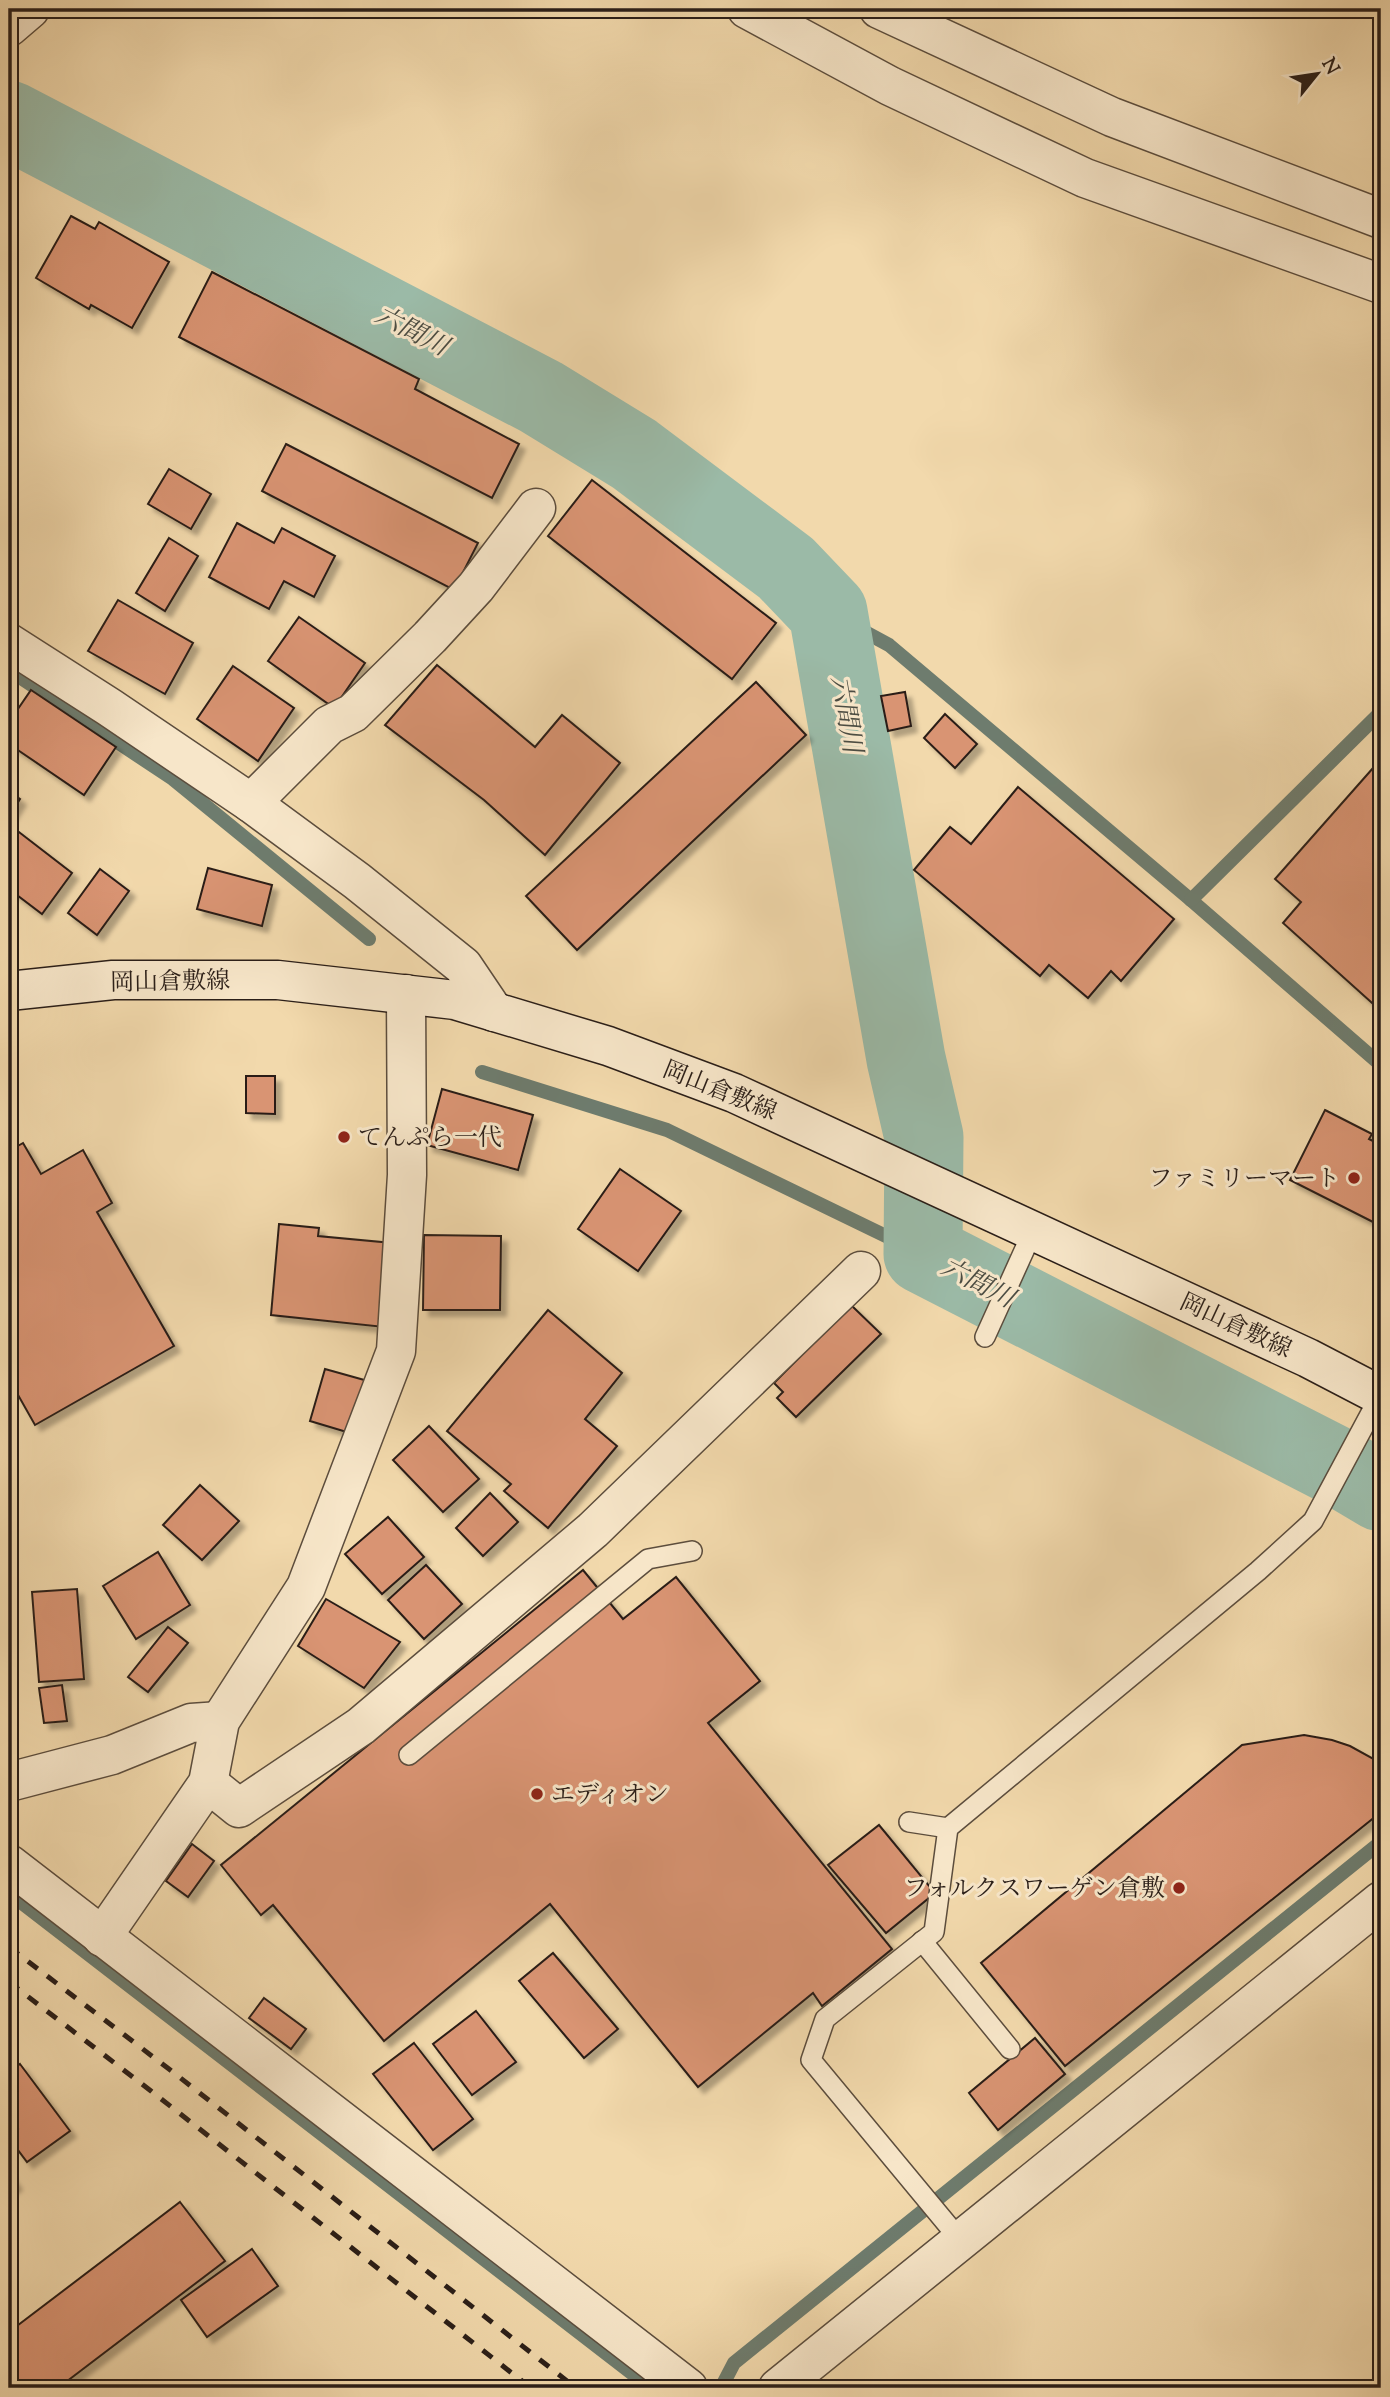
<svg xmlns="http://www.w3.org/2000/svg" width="1390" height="2397" viewBox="0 0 1390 2397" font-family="'Sorts Mill Goudy','Noto Serif JP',serif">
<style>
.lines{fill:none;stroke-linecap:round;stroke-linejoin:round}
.stream{stroke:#6e7c6e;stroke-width:14}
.river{stroke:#9bbaa7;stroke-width:79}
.building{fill:#d99473;stroke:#2a1e18;stroke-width:2;filter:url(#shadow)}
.service-casing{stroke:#5c4d3d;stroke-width:22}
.minor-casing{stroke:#5c4d3d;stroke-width:41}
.tertiary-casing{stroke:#5c4d3d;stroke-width:41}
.secondary-casing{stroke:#2a1e18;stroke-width:41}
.service{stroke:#f7e6c9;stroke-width:19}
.minor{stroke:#f7e6c9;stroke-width:38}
.tertiary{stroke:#f7e6c9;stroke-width:38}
.secondary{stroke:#f7e6c9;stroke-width:38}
.rail{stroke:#2a1e18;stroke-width:5;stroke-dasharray:12 12;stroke-linecap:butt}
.poi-dot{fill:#8f2418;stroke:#f7e6c9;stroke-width:2.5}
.labels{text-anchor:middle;stroke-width:6;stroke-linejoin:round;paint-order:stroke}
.street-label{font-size:24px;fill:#2a1e18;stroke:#f7e6c9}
.poi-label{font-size:24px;fill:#2a1e18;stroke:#f7e6c9;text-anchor:start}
.water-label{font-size:26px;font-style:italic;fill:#4c4d43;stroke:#f7e6c9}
</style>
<defs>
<filter id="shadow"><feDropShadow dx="6" dy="6" stdDeviation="2" flood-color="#0004"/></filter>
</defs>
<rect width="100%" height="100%" fill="#f2d9ac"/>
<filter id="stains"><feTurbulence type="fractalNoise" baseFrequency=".00286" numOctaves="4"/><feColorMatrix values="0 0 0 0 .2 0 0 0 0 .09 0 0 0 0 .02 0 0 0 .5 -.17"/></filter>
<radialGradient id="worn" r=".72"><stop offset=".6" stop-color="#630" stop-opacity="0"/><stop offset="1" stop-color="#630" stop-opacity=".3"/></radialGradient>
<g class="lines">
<!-- stream -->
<g class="stream">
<path d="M828,612L889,645L1191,900L1381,1065"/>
<path d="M9,670L173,779L369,939"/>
<path d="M1191,900L1381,712"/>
<path d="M482,1072L667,1130L923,1254"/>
<path d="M9,1893L651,2388"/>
<path d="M721,2388L734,2363L1381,1842"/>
</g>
<!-- river -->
<path class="river" d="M9,120L541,397L634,454L786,568L828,612L906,1059L924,1137L923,1254L1344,1470L1381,1492"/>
</g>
<!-- building -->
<g class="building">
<path d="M71,216L95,229L99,222L169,262L132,328L91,305L89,309L36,278Z"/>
<path d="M212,272L419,379L415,389L519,444L492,498L179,337Z"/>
<path d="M286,444L478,543L454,590L262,491Z"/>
<path d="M169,469L211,494L191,529L148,504Z"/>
<path d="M592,480L776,623L732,679L548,536Z"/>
<path d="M237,523L274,543L282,528L335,556L314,597L284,581L269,609L209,577Z"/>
<path d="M169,538L198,556L165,611L136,593Z"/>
<path d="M118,600L193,643L165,694L88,651Z"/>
<path d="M299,617L365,663L334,708L268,661Z"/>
<path d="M437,665L535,747L562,715L620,763L545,855L484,800L385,725Z"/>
<path d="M233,666L294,708L258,761L197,719Z"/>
<path d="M756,682L806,735L577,950L526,896Z"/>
<path d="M31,690L116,747L84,795L9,744V722Z"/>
<path d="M905,692L911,726L888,731L881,696Z"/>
<path d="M945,714L977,744L955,768L924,738Z"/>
<path d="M1381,759V1011L1283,923L1301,902L1275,879Z"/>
<path d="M1018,787L1174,919L1121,981L1111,971L1088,998L1049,965L1040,976L914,870L950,827L971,844Z"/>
<path d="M9,791L20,799L9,817Z"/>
<path d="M15,829L72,873L42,914L9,889V838Z"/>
<path d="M208,868L272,885L262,926L197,909Z"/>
<path d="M100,869L129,891L97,935L68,913Z"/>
<path d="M246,1076H275V1114L246,1113Z"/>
<path d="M442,1089L533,1115L518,1170L427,1145Z"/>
<path d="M1325,1110L1372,1134L1369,1139L1381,1145V1226L1290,1180Z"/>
<path d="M23,1143L41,1174L83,1150L112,1203L97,1212L174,1346L35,1425L9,1379V1151Z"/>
<path d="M620,1169L681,1211L638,1271L578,1229Z"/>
<path d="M279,1224L319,1228L318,1236L392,1243L384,1327L271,1315Z"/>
<path d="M424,1235L501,1236L500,1310H423Z"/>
<path d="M851,1305L881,1334L796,1417L777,1398L783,1392L774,1383Z"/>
<path d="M548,1310L622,1373L585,1419L617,1446L548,1528L504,1491L511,1484L447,1431Z"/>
<path d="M325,1369L375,1383L360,1436L310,1421Z"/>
<path d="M429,1426L479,1479L443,1512L393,1460Z"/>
<path d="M200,1485L239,1521L202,1560L163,1525Z"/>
<path d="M490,1493L518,1522L483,1556L456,1528Z"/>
<path d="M388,1517L424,1557L382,1594L345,1554Z"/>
<path d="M158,1552L190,1605L136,1639L103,1586Z"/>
<path d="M426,1565L462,1604L424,1639L388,1600Z"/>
<path d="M583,1570L623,1619L676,1577L760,1681L708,1723L892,1949L822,2006L813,1993L698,2087L550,1904L384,2041L273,1905L261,1915L221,1865Z"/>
<path d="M77,1589L84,1679L39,1682L32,1592Z"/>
<path d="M326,1599L400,1642L364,1688L298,1646Z"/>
<path d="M168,1627L188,1643L148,1692L128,1677Z"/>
<path d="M62,1685L67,1721L44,1723L39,1688Z"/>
<path d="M1304,1735L1332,1740L1350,1746L1381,1763V1812L1065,2066L981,1963L1242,1745Z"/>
<path d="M879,1825L935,1893L886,1933L828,1865Z"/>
<path d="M192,1844L214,1861L188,1897L166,1881Z"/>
<path d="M553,1953L618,2029L584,2058L519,1981Z"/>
<path d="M264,1998L306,2029L291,2049L249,2018Z"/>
<path d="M476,2011L516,2062L472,2095L433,2044Z"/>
<path d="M1035,2038L1065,2074L998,2130L969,2093Z"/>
<path d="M414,2043L473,2119L433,2150L373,2074Z"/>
<path d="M20,2064L70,2131L27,2162L9,2138L18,2129L9,2116V2072Z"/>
<path d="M9,2174L16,2184L9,2189Z"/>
<path d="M180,2202L225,2261L58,2388H22L9,2371V2332Z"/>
<path d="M252,2249L278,2286L207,2337L181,2300Z"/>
</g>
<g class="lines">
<!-- service casing -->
<g class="service-casing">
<g id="service">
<path d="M985,1337L1033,1231"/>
<path d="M409,1755L648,1559L692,1551"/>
<path d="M909,1822L948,1828"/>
<path d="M922,1941L1010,2049"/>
<path d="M961,2241L811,2060L825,2019L934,1932L948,1828L1258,1571L1313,1521L1380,1396"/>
</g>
</g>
<!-- minor casing -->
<g class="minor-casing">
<g id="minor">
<path d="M9,643L109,707L251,803L357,881L463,966L494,1012"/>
<path d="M251,803L329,725L353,713L430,637L476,587L536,508"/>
<path d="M9,1782L112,1755L191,1723L220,1721"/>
<path d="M208,1783L239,1808L361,1726L593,1530L861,1271"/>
<path d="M9,1864L688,2388"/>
<path d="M102,1937L208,1783L220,1721L306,1587L396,1351L407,1175L406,994"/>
</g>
</g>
<!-- tertiary casing -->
<g class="tertiary-casing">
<g id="tertiary">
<path d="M747,9L890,86L1085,178L1381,284"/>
<path d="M879,9L1112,117L1381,219"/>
<path d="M9,27L30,9"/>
<path d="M778,2388L1381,1901"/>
</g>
</g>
<!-- secondary casing -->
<g class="secondary-casing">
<path id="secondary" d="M9,991L113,980H278L455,1000L608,1046L734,1093L1308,1358L1381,1396"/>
</g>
<!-- service -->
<use href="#service" class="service"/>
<!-- minor -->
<use href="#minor" class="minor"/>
<!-- tertiary -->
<use href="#tertiary" class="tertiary"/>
<!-- secondary -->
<use href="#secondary" class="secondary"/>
<!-- rail -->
<g class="rail">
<path d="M9,1947L169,2069L576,2388"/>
<path d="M9,1982L151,2091L531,2388"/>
</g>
</g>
<!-- markers -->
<g class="poi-dot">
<circle cx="344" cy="1137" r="7"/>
<circle cx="1354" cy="1178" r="7"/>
<circle cx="537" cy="1794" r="7"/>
<circle cx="1179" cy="1888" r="7"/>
</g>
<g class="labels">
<!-- street labels -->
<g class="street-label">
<text transform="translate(170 981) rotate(-1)" y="8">岡山倉敷線</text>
<text transform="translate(720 1090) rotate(22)" y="8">岡山倉敷線</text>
<text transform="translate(1236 1325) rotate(25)" y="8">岡山倉敷線</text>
</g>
<!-- poi labels -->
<g class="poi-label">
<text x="358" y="1145">てんぷら一代</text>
<text x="1340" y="1186" text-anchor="end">ファミリーマート</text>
<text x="551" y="1802">エディオン</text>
<text x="1165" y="1896" text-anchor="end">フォルクスワーゲン倉敷</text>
</g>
<!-- water labels -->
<g class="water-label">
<text transform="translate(412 330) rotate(27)" y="9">六間川</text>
<text transform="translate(847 714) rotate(80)" y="9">六間川</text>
<text transform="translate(978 1282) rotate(27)" y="9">六間川</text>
</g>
</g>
<!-- margin -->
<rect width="1390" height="2397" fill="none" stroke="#f2d9ac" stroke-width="35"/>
<rect x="10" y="10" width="1369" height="2376" fill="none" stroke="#2a1e18" stroke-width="3.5"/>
<rect x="18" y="18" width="1355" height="2362" fill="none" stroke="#2a1e18" stroke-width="2"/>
<!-- north arrow -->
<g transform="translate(1317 74) rotate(60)" stroke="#f7e6c9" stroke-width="5" paint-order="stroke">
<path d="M0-5L12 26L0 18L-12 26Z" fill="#2a1e18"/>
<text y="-10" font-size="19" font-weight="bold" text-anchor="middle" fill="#2a1e18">N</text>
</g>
<rect width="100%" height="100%" filter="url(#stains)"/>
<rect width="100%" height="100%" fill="url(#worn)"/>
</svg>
